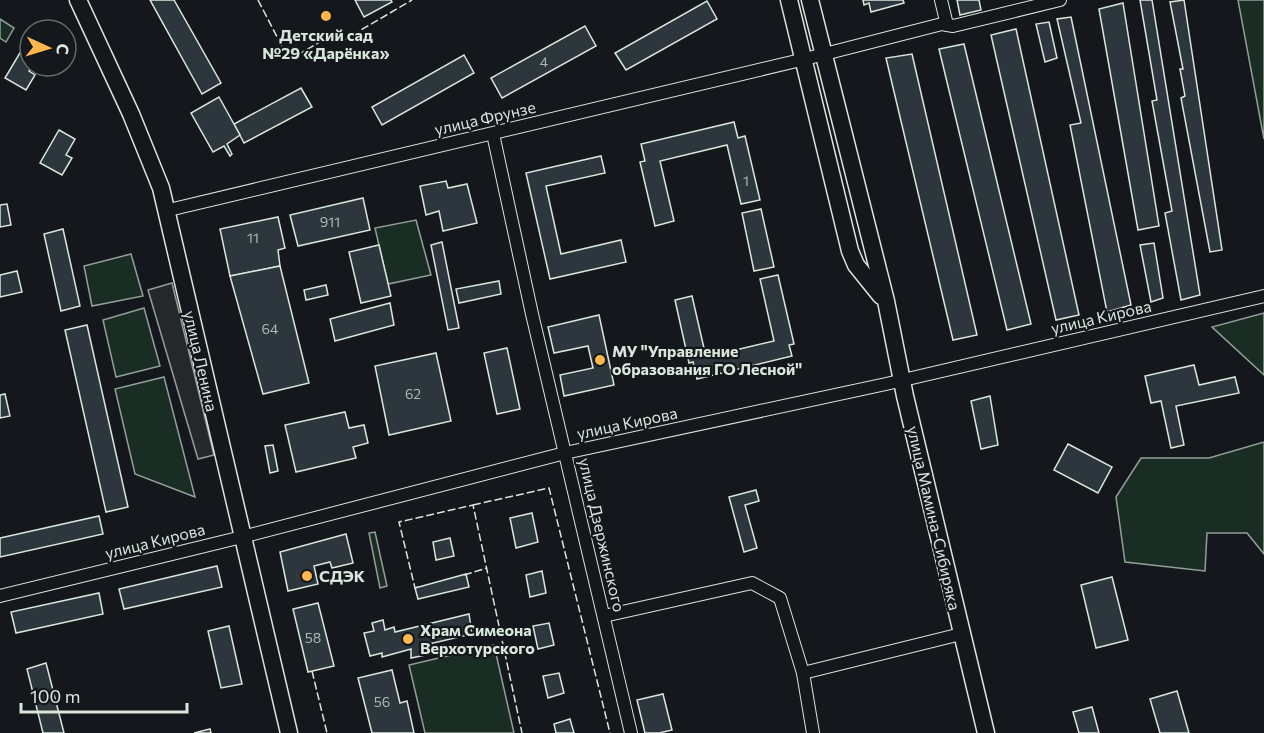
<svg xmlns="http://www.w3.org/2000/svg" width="1264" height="733" viewBox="0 0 1264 733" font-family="Commissioner,sans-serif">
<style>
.green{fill:#1a2d24;stroke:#939e99;stroke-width:1.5}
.parking{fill:#24282b;stroke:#939e99;stroke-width:1.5}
.building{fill:#2c363c;stroke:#d8e6dc;stroke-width:1.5}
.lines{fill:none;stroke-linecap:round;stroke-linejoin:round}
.minor-casing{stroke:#d8e6dc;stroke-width:14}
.major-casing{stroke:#d8e6dc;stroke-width:19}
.minor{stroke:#14181c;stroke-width:12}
.major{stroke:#14181c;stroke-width:16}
.fence{stroke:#d8e6dc;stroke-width:1.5;stroke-dasharray:8 3;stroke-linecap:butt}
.poi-dot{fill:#ffb74d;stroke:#14181c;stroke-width:2}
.labels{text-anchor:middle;stroke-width:4.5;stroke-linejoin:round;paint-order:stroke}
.number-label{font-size:14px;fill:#adbab4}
.poi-label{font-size:16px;font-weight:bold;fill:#d8e6dc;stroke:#14181c;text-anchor:start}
.street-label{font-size:16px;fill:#d8e6dc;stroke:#14181c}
</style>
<rect width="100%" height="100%" fill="#14181c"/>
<!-- green -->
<g class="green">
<path d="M1238,0H1264V139Z"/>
<path d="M0,19L14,28L6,42L0,38Z"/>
<path d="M416,220L431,275L388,284L375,228Z"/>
<path d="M131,254L143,296L92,306L84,266Z"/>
<path d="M144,308L160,366L116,377L103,320Z"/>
<path d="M1264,313V375L1212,327Z"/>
<path d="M164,377L195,497L135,474L115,389Z"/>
<path d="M1264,442V554L1247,533H1207L1205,571L1125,562L1116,497L1141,458H1209Z"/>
<path d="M375,532L387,586L380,588L369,533Z"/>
<path d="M494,645L514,733H425L409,665Z"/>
</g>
<!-- parking -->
<path class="parking" d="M172,283L214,455L198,459L148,290Z"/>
<!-- building -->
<g class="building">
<path d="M150,0H174L221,83L202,94Z"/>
<path d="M355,0H391L392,2L364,17Z"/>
<path d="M863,0H903L904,3L871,12L869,3L864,5Z"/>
<path d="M957,0H979L981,10L960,15Z"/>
<path d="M1140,0H1152L1200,295L1181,300L1165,213L1172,211L1152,101L1157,100Z"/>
<path d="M1184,0L1222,250L1210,252L1181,98L1185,96L1180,69H1183L1170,2Z"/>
<path d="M707,1L717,19L626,70L615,53Z"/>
<path d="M1123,3L1159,226L1138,230L1099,9Z"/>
<path d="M1071,17L1131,305L1107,312L1070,125L1081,123L1057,19Z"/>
<path d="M1049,22L1057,58L1045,62L1036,24Z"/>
<path d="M585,26L596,46L502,98L491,78Z"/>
<path d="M1016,29L1079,315L1056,320L991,35Z"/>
<path d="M964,44L1031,324L1007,330L939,49Z"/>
<path d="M24,46L30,50V66H32L29,71L35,75L26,90L5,78Z"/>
<path d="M912,54L977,335L953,340L886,58Z"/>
<path d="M464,55L474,73L382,125L372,107Z"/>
<path d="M301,88L312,107L244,143L234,124Z"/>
<path d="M219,97L240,135L227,144L232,154L230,156L224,146L213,152L191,113Z"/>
<path d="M734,122L738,138L745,136L760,200L741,204L727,145L660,161L674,221L655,226L640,162L645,161L641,144Z"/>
<path d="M59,130L75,139L66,155L72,158L62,175L40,163Z"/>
<path d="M601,156L605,173L546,186L561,254L621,240L626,262L550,279L526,173Z"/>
<path d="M446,181L448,188L467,184L477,223L443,231L439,211L426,215L420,186Z"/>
<path d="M363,198L370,230L298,246L290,215Z"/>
<path d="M7,204L11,225L0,227V205Z"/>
<path d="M761,209L774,267L754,271L742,213Z"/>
<path d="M278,217L285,248L278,250L280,266L230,276L220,229Z"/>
<path d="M63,229L80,306L61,311L44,234Z"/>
<path d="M442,242L459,328L448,330L431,245Z"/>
<path d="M1154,243L1163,298L1151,302L1140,245Z"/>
<path d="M379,245L391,296L361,303L349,252Z"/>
<path d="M280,266L309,383L263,394L230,276Z"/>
<path d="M17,271L22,292L0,297V275Z"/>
<path d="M778,275L794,344L789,345L792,356L697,379L693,362L689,363L675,300L692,296L706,357L774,341L760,279Z"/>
<path d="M499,281L501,294L459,303L456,289Z"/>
<path d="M326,285L328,295L306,300L304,290Z"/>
<path d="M390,303L394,325L335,341L330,319Z"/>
<path d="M599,315L614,385L564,396L560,375L593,368L588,346L554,353L548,327Z"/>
<path d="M87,325L128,507L106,512L65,330Z"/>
<path d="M507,348L520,409L497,414L484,353Z"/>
<path d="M436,353L451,421L389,435L375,366Z"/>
<path d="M1194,365L1199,385L1235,377L1239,393L1176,406L1184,445L1171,448L1161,401L1151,403L1145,376Z"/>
<path d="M5,394L10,416L0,418V395Z"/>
<path d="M990,396L998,445L981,449L971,401Z"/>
<path d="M345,412L349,428L364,425L368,443L353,447L356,458L296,472L285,425Z"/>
<path d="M1068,444L1112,467L1098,493L1054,470Z"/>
<path d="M273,445L278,471L270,473L265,446Z"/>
<path d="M756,490L759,501L745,505L757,548L744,552L729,497Z"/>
<path d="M532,513L538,542L516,548L510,518Z"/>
<path d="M99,516L103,534L0,557V538Z"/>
<path d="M346,534L353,563L332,568L330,562L314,566L318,584L288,591L280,552Z"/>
<path d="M450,538L454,556L436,560L433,542Z"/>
<path d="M217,566L222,587L124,609L119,589Z"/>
<path d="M542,571L546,593L530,597L526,575Z"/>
<path d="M466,574L469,587L418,599L415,588Z"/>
<path d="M1112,577L1128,640L1096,648L1081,585Z"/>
<path d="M99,593L103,614L16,633L11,612Z"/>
<path d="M318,603L334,666L308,672L293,609Z"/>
<path d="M469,614L472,634L429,644L431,654L411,658V649L382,657V653L370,656L364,633L374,631L372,623L383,620L385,630L394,627L395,632Z"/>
<path d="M549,623L554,645L538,649L533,626Z"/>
<path d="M229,626L242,684L221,688L208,631Z"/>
<path d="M46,663L64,733H43L27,669Z"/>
<path d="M392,670L400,703L407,701L414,733H372L358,678Z"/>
<path d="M559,673L564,693L548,698L543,676Z"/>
<path d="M1177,691L1189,733H1160L1150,699Z"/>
<path d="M663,694L672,730L659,733H645L637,700Z"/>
<path d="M1092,707L1099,733H1079L1073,712Z"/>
<path d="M570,719L574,733H556L554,724Z"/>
<path d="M210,729L211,733H194Z"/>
</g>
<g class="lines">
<!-- minor casing -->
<g class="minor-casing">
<g id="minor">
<path d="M941,0L947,25"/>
<path d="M493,134L532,314L631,733"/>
<path d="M173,209L805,59L942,24L953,26L1060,0"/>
<path d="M0,596L242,537L565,453L886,384L1264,296"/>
<path d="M604,616L752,583L780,598L803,673"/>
<path d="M813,733L803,673L961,634"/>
</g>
</g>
<!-- major casing -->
<g class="major-casing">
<g id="major">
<path d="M78,0L131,114L161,188L289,733"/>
<path d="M789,0L850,251L856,265L881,296"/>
<path d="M810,0L886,301L905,396L986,733"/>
</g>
</g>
<!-- minor -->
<use href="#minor" class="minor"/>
<!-- major -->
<use href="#major" class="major"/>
<!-- fence -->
<g class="fence">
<path d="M258,0L289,60L337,32L344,40L412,0"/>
<path d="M473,505L549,488L610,733"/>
<path d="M464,575L487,568"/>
<path d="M418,587L415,588L399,522L473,505L522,733"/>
<path d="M312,671L327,733"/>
</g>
</g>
<!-- markers -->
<g class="poi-dot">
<circle cx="326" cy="16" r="6"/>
<circle cx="600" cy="360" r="6"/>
<circle cx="307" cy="576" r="6"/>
<circle cx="408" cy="639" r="6"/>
</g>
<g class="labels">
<!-- number labels -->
<g class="number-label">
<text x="544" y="67">4</text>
<text x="746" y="186">1</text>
<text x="330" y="227">911</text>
<text x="253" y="243">11</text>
<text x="270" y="334">64</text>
<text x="413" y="399">62</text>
<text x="313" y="643">58</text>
<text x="382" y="707">56</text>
</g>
<!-- poi labels -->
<g class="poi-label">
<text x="326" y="41" text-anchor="middle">Детский сад<tspan x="326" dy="18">№29 «Дарёнка»</tspan></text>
<text x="612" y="357">МУ "Управление<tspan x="612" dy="18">образования ГО Лесной"</tspan></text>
<text x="319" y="582">СДЭК</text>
<text x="420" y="636">Храм Симеона<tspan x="420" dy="18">Верхотурского</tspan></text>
</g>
<!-- street labels -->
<g class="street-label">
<text transform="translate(485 118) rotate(-13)" y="6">улица Фрунзе</text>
<text transform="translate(1101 317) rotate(-13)" y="6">улица Кирова</text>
<text transform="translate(201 361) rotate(77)" y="6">улица Ленина</text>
<text transform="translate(627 423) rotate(-12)" y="6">улица Кирова</text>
<text transform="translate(934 518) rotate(77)" y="6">улица Мамина-Сибиряка</text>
<text transform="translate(602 535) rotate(77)" y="6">улица Дзержинского</text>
<text transform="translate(155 541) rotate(-14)" y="6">улица Кирова</text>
</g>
</g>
<!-- north arrow -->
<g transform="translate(48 48) rotate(94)"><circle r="28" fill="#14181c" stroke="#626a69" stroke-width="1.5"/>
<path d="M0-4.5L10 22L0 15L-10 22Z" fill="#ffb74d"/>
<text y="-9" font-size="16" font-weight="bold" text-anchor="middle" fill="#d8e6dc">С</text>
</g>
<!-- scale -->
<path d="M21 703v9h166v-9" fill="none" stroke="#d8e6dc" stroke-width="3"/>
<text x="30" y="703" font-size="18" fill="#d8e6dc" stroke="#14181c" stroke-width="4.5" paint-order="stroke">100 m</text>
</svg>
